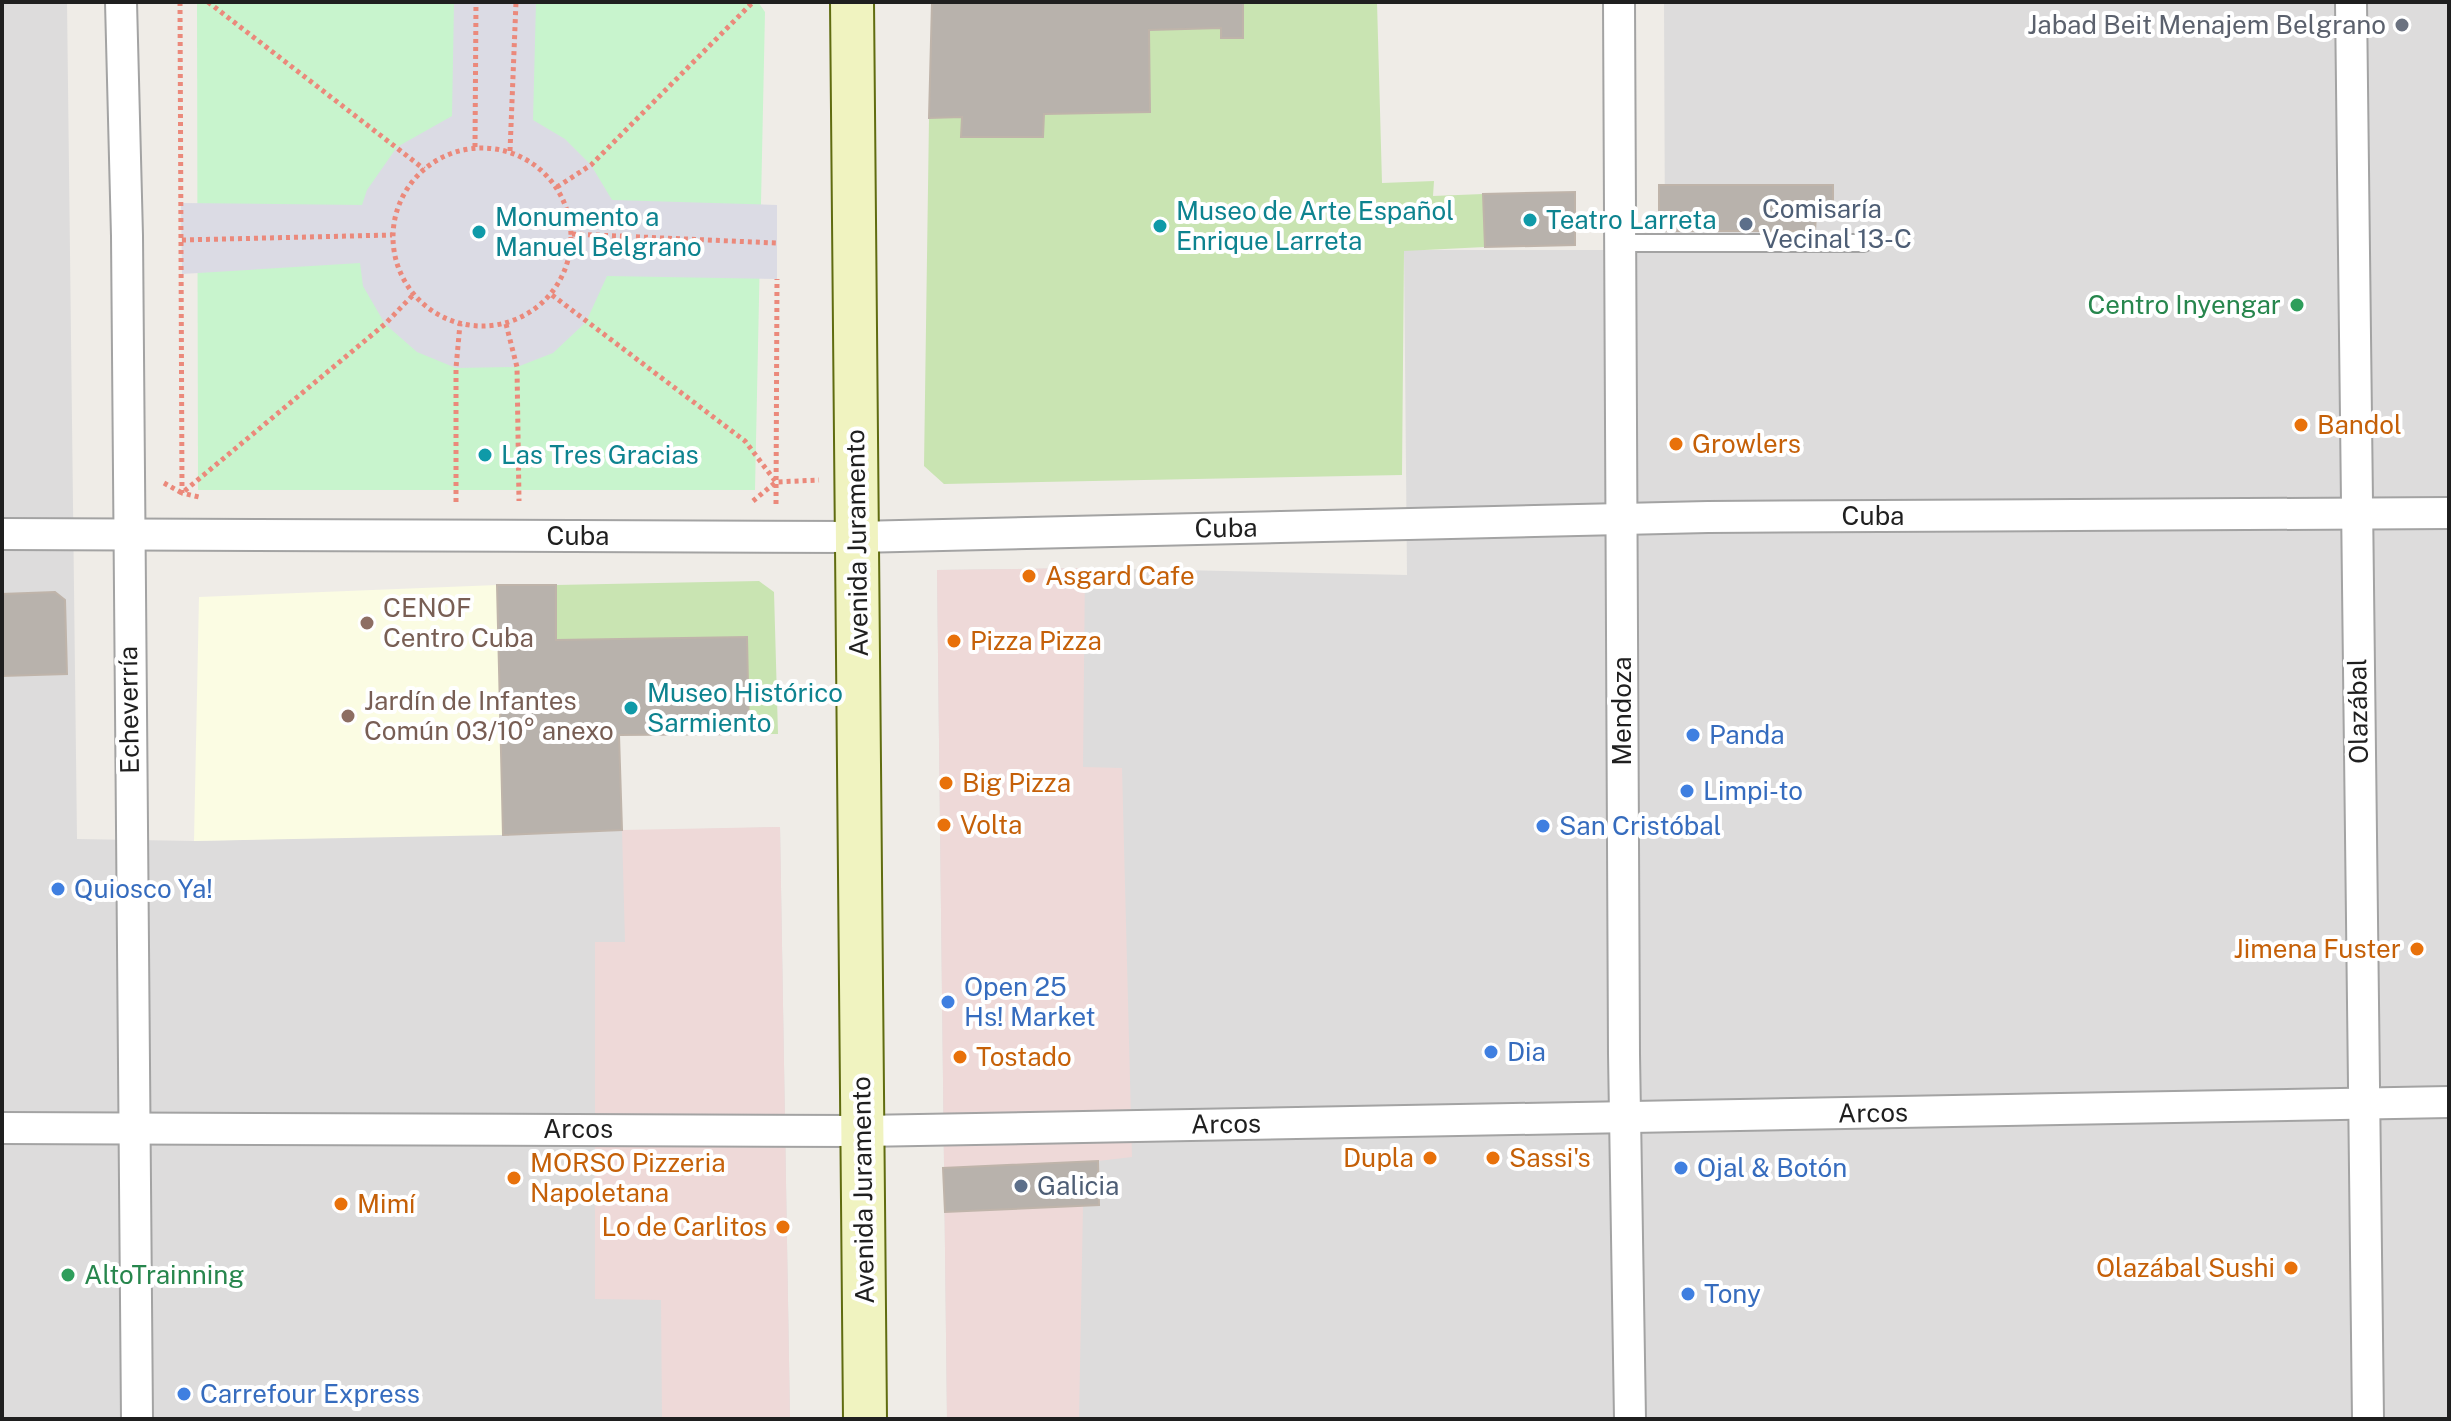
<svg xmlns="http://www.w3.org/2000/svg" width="2451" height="1421" viewBox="0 0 2451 1421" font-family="'Public Sans',sans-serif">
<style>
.residential{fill:#dddcdc}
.commercial{fill:#eed9d8}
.education{fill:#fbfce3}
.grass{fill:#c9e4b2}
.park{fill:#c8f4cd}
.plaza{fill:#dbdbe4}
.building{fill:#b8b2ac;stroke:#bfb4aa;stroke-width:2}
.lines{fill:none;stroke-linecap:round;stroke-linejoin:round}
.service-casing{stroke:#a3a3a3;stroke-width:20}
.minor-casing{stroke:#a3a3a3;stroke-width:34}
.secondary-casing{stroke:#606c10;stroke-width:46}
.path{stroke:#eb897b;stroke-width:5;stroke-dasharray:4 4;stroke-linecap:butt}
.service{stroke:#fff;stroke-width:16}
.minor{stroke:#fff;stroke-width:30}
.secondary{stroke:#f0f3c0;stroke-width:42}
.worship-dot{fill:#6b7280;stroke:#fff;stroke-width:3}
.culture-dot{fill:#0f9aa8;stroke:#fff;stroke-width:3}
.service-dot{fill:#5c6f8a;stroke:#fff;stroke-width:3}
.leisure-dot{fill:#2e9e5b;stroke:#fff;stroke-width:3}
.food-dot{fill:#e8710a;stroke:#fff;stroke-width:3}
.education-dot{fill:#8d6e63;stroke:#fff;stroke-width:3}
.shop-dot{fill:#3f7fe0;stroke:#fff;stroke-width:3}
.labels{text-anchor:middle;stroke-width:8;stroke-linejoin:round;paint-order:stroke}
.worship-label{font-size:26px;fill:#5b616d;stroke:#fff;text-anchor:end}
.service-label{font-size:26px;fill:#4e5e75;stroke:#fff;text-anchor:start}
.culture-label{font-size:26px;fill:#0d838f;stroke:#fff;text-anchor:start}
.leisure-label{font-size:26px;fill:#27864d;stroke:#fff;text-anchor:end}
.food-label{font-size:26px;fill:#c56008;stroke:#fff;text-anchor:start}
.street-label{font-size:26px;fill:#1f1f1f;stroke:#fff}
.education-label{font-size:26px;fill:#785e54;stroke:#fff;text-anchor:start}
.shop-label{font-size:26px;fill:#366cbe;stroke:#fff;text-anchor:start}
</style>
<rect width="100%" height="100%" fill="#efece7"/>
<!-- residential -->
<g class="residential">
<path d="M2,2H67L77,839L194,841L780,827L790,1419H2Z"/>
<path d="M1664,2H2449V1419H947L937,570L1085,568L1407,575L1404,250H1665Z"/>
</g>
<!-- commercial -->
<g class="commercial">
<path d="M1085,568L1083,767L1122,768L1132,1157L1098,1161L1099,1205L1083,1206L1079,1419H947L937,570Z"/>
<path d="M780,827L790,1419H662L661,1300L595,1299V942H625L622,830Z"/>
</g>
<!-- education -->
<path class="education" d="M497,585L503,835L194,841L199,597Z"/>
<!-- grass -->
<g class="grass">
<path d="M1243,2H1377L1382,183L1434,181L1433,196L1483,194L1485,247L1404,251L1402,475L944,484L924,466L929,118L962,117V137H1042L1044,114L1150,112L1149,30L1221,28V38H1243Z"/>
<path d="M759,581L774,592L778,734H749L747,637L556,640V585Z"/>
</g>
<!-- park -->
<path class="park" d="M197,2H758L765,12L755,490H198Z"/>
<!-- plaza -->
<path class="plaza" d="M454,2H536L533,120L565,139L591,165L612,200L777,205V279L607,276L586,322L553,353L517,367L456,368L417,352L385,324L363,286L360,263L182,274L181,203L362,205L367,190L397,147L452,116Z"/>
<!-- building -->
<g class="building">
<path d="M932,2H1243V38H1221V28L1149,30L1150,112L1044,114L1043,137H961L962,117L929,118Z"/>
<path d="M1659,185H1833V215H1816L1815,231H1659Z"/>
<path d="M1575,192V245L1485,247L1483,194Z"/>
<path d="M497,585H556V640L747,637L749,734L619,735L622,830L503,835Z"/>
<path d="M55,592L65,600L67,674L2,676V594Z"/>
<path d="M1098,1161L1099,1205L945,1212L943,1168Z"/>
</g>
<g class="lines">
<!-- service casing -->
<g class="service-casing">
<path id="service" d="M1619,243H1864"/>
</g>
<!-- minor casing -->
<g class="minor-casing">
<g id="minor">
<path d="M121,2L127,236L137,1419"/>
<path d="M1619,2L1624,1054L1630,1419"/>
<path d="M2351,2L2368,1419"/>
<path d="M2,534L857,537L1708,517L2449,513"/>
<path d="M2,1128L862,1131L2449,1102"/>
</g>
</g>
<!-- secondary casing -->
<g class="secondary-casing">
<path id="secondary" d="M852,2L865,1419"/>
</g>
<!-- path -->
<g class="path">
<path d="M180,2L182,493L199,497"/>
<path d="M208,2L424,169"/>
<path d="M475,147L476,2"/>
<circle cx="482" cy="237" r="89"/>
<path d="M510,151L516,2"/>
<path d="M557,187L591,165L753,2"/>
<path d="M572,234L776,243"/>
<path d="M182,240L392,235"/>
<path d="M552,295L745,441L776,482L819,480"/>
<path d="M506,324L517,367L519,501"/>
<path d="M164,483L182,493L385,324L413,295"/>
<path d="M753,501L776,482"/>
<path d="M456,502V368L460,324"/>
<path d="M776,504L777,279"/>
</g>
<!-- service -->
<use href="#service" class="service"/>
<!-- minor -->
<use href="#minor" class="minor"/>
<!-- secondary -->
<use href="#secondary" class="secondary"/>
</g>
<!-- markers -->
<circle class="worship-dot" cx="2402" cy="25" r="8"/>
<g class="culture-dot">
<circle cx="1530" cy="220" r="8"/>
<circle cx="1160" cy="226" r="8"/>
<circle cx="479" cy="232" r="8"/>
<circle cx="485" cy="455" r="8"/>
<circle cx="631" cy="708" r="8"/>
</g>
<g class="service-dot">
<circle cx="1746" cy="224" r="8"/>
<circle cx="1021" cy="1186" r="8"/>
</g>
<g class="leisure-dot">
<circle cx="2297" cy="305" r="8"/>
<circle cx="68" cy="1275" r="8"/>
</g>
<g class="food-dot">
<circle cx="2301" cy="425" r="8"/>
<circle cx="1676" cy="444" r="8"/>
<circle cx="1029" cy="576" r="8"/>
<circle cx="954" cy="641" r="8"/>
<circle cx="946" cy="783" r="8"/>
<circle cx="944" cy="825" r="8"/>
<circle cx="2417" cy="949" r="8"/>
<circle cx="960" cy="1057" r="8"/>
<circle cx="1430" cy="1158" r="8"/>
<circle cx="1493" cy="1158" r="8"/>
<circle cx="514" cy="1178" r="8"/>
<circle cx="341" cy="1204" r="8"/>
<circle cx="783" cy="1227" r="8"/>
<circle cx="2291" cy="1268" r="8"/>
</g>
<g class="education-dot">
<circle cx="367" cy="623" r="8"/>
<circle cx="348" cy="716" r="8"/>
</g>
<g class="shop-dot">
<circle cx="1693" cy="735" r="8"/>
<circle cx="1687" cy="791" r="8"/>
<circle cx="1543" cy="826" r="8"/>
<circle cx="58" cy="889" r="8"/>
<circle cx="948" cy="1002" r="8"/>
<circle cx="1491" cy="1052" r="8"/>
<circle cx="1681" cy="1168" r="8"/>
<circle cx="1688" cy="1294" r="8"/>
<circle cx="184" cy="1394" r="8"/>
</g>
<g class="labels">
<!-- worship labels -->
<g class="worship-label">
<text x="2386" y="34">Jabad Beit Menajem Belgrano</text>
</g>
<!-- service labels -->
<g class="service-label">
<text x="1762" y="218">Comisaría<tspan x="1762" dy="30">Vecinal 13-C</tspan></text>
<text x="1037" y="1195">Galicia</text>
</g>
<!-- culture labels -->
<g class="culture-label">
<text x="1176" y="220">Museo de Arte Español<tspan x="1176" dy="30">Enrique Larreta</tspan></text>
<text x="495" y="226">Monumento a<tspan x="495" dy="30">Manuel Belgrano</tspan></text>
<text x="1546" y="229">Teatro Larreta</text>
<text x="501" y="464">Las Tres Gracias</text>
<text x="647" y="702">Museo Histórico<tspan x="647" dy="30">Sarmiento</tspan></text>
</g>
<!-- leisure labels -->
<g class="leisure-label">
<text x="2281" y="314">Centro Inyengar</text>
<text x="84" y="1284" text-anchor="start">AltoTrainning</text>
</g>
<!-- food labels -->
<g class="food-label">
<text x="2317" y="434">Bandol</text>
<text x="1692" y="453">Growlers</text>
<text x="1045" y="585">Asgard Cafe</text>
<text x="970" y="650">Pizza Pizza</text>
<text x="962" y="792">Big Pizza</text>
<text x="960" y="834">Volta</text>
<text x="2401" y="958" text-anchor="end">Jimena Fuster</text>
<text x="976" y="1066">Tostado</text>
<text x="1414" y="1167" text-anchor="end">Dupla</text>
<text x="1509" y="1167">Sassi's</text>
<text x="530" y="1172">MORSO Pizzeria<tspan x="530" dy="30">Napoletana</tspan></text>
<text x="357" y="1213">Mimí</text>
<text x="767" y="1236" text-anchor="end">Lo de Carlitos</text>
<text x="2275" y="1277" text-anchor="end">Olazábal Sushi</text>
</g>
<!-- street labels -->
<g class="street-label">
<text x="1873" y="525">Cuba</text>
<text transform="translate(1226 528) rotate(-1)" y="9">Cuba</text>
<text x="578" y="545">Cuba</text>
<text transform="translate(857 543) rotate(-91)" y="9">Avenida Juramento</text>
<text transform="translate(129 710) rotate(-91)" y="9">Echeverría</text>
<text transform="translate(1622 711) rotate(-90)" y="9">Mendoza</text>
<text transform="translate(2358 711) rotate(-91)" y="9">Olazábal</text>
<text transform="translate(1873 1113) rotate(-1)" y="9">Arcos</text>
<text transform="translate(1226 1124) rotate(-1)" y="9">Arcos</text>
<text x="578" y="1138">Arcos</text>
<text transform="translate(863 1190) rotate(-91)" y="9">Avenida Juramento</text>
</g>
<!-- education labels -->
<g class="education-label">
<text x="383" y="617">CENOF<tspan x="383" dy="30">Centro Cuba</tspan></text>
<text x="364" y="710">Jardín de Infantes<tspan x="364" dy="30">Común 03/10° anexo</tspan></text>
</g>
<!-- shop labels -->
<g class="shop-label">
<text x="1709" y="744">Panda</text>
<text x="1703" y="800">Limpi-to</text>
<text x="1559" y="835">San Cristóbal</text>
<text x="74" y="898">Quiosco Ya!</text>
<text x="964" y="996">Open 25<tspan x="964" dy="30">Hs! Market</tspan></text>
<text x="1507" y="1061">Dia</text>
<text x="1697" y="1177">Ojal &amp; Botón</text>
<text x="1704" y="1303">Tony</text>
<text x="200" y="1403">Carrefour Express</text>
</g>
</g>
<!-- border -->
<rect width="2451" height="1421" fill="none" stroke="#1f1f1f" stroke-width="8"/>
</svg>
